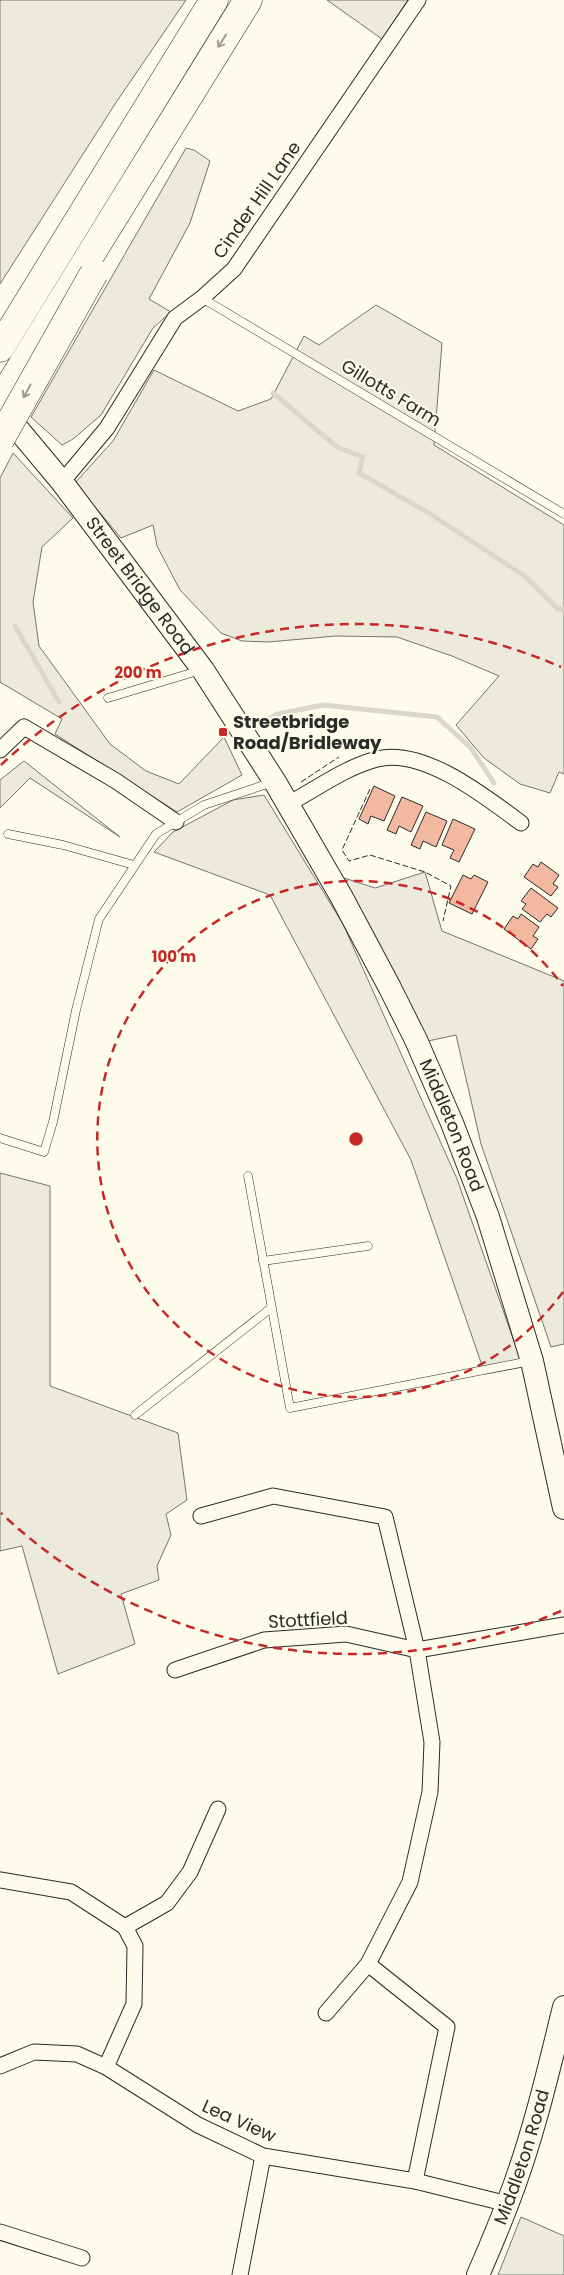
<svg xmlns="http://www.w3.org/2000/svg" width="564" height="2275" viewBox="0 0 564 2275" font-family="Poppins,sans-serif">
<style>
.green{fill:#ecebdb;stroke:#74746e}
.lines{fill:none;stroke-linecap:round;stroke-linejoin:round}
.stream{stroke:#d8d7c9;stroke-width:5}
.building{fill:#f2b8a0;stroke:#2b2b2b}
.lane-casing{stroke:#2b2b2b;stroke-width:9}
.street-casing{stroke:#2b2b2b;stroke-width:17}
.secondary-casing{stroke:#2b2b2b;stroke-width:24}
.highway-casing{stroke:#2b2b2b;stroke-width:29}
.lane{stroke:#fdfbea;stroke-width:8}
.street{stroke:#fdfbea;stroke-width:15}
.secondary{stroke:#fdfbea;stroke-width:22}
.highway{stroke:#fdfbea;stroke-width:28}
.highway-bridge-casing{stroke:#2b2b2b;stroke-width:29;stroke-linecap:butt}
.highway-bridge{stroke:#fdfbea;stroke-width:28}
.fence{stroke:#2b2b2b;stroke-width:1;stroke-dasharray:6 2.5;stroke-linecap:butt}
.oneway{stroke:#9e9d94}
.ring{fill:none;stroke:#c62828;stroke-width:2.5;stroke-dasharray:9 6}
.poi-dot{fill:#c62828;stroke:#fdfbea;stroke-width:2}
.labels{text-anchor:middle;stroke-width:4;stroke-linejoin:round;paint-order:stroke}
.street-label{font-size:18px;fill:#2b2b2b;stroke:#fdfbea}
.poi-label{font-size:18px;font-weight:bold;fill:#2b2b2b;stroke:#fdfbea;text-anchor:start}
.centre{fill:#c62828;stroke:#fdfbea;stroke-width:2.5}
.ring-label{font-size:15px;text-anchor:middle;font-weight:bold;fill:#c62828;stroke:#fdfbea;stroke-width:4;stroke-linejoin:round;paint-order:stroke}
</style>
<rect width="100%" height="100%" fill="#fdfbea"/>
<!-- green -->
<g class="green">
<path d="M0,0H186L115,104L0,284Z"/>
<path d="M327,0H408L382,39Z"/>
<path d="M186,148L194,150L210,161L190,223L149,299L171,312L153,328L101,415L73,439L62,445L31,417Z"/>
<path d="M376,305L442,343L434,445L564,525V774L559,772L550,793L520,784L484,758L456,725L499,676L452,656L397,637L336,636L268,642L242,641L221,633L180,590L157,546L153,525L121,538L75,483L113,441L154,370L238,411L271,399L304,336L319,345Z"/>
<path d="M13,453L73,518L42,547L33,602L39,646L110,744L146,771L179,784L224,737L242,775L177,812L55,734L62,719L0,682V478Z"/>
<path d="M24,761L120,837L30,778L0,808V780Z"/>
<path d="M264,795L343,924L457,1179L523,1367L485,1374L411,1160L270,895L154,852L173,832L233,800Z"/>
<path d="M425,872L442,931L564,981V1344L551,1347L481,1144L456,1035L428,1041L335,875L375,888Z"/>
<path d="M0,1173L50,1186V1386L178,1433L187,1500L166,1514L171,1535L157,1566L159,1580L121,1594L135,1644L58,1674L22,1546L0,1551Z"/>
<path d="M521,2217L564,2236V2275H498Z"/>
</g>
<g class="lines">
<!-- stream -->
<g class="stream">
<path d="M273,393L337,447L363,457L359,473L429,513L526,577L558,609H564"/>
<path d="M15,626L59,702"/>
<path d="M256,726L278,714L323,705L437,717L471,748L494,783"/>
</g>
</g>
<!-- building -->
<g class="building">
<path d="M374,786L395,796L384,821L371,816L368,824L359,819Z"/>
<path d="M402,797L423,806L411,832L399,826L396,834L387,830Z"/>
<path d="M426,812L447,821L436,847L423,841L420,849L411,845Z"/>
<path d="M453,819L475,829L459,862L450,858L454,850L442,845Z"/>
<path d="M541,862L559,875L553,884L558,887L551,896L524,877L533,864L538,867Z"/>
<path d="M463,875L471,879L474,875L488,882L472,914L449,903Z"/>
<path d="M531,888L558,908L551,917L547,914L540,922L522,909L526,904L521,901Z"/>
<path d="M521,914L539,927L533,936L538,939L531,949L504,929L513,916L518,919Z"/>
</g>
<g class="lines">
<!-- lane casing -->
<g class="lane-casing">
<g id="lane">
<path d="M202,298L564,514"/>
<path d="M108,698L201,670"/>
<path d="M8,834L63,845L134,865"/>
<path d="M0,1138L44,1152L53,1122L76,1010L99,919L156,834L204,805L273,782"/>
<path d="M248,1176L290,1408L530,1361"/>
<path d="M263,1261L368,1246"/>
<path d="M135,1415L271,1308"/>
</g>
</g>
<!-- street casing -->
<g class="street-casing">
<g id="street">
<path d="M62,482L107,428L175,318L202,298L234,269L418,0"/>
<path d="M0,750L24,727L116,781L176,822"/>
<path d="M288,804C316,789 346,767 377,759C423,747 486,797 521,823"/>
<path d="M201,1516L273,1496L385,1517L417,1650L432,1742L430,1792L410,1882L368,1964L326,2013"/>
<path d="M175,1670L264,1640L346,1634L417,1650L564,1625"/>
<path d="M0,1880L71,1892L125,1927L135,1946L134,2004L106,2067"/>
<path d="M125,1927L167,1903L190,1872L218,1809"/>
<path d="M368,1964L447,2027L415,2181"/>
<path d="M0,2066L34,2052L77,2054L106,2067L198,2125L263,2156L415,2181L508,2204"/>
<path d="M0,2232L82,2258"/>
<path d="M240,2275L263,2156"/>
</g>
</g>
<!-- secondary casing -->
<g class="secondary-casing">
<g id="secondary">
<path id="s1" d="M1,409L62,482L203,670L275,782L341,896L390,988L416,1040L452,1123L488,1217L532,1361L564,1508"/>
<path id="s2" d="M478,2275C488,2252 498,2228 507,2205C532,2141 548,2073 564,2007"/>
</g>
</g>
<!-- highway casing -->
<g class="highway-casing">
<g id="highway">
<path d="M0,348L214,0"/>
<path d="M0,401L248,0"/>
</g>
</g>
<!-- lane -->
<use href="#lane" class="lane"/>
<!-- street -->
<use href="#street" class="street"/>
<!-- secondary -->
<use href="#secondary" class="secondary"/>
<!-- highway -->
<use href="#highway" class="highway"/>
<!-- highway-bridge casing -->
<g class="highway-bridge-casing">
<path id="highway-bridge" d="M0,440L94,273"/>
</g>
<!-- highway-bridge -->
<use href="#highway-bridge" class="highway-bridge"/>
<!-- fence -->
<g class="fence">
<path d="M301,782L339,757"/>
<path d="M370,789L342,850L349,861L370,855L425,872L451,886L443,921"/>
</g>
</g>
<!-- one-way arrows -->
<defs><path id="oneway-shaft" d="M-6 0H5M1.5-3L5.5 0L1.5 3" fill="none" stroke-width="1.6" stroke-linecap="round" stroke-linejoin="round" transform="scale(1.25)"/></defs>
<g class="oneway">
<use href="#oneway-shaft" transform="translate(222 41) rotate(122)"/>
<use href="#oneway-shaft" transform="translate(27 391) rotate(119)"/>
</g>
<!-- distance rings -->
<g class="ring">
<path d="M563 1292A258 258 0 1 1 563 986"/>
<path d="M561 1611A515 515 0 0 1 1 1513M1 765A515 515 0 0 1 561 667"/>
</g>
<!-- markers -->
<rect class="poi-dot" x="218" y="727" width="10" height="10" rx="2.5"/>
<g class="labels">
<!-- street labels -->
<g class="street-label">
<text transform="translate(257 200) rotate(-55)" y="6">Cinder Hill Lane</text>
<text transform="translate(391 393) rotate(31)" y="6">Gillotts Farm</text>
<text dy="6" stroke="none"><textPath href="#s1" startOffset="225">Street Bridge Road</textPath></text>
<text dy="6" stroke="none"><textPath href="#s1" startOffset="850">Middleton Road</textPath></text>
<text transform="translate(308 1620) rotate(-3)" y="6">Stottfield</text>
<text transform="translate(239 2121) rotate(24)" y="6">Lea View</text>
<text dy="6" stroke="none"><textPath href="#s2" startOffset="126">Middleton Road</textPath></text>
</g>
<!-- poi labels -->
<g class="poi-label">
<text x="233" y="728">Streetbridge<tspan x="233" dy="21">Road/Bridleway</tspan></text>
</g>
</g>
<circle cx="356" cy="1139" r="8" class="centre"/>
<g class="ring-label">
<text x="138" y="678">200 m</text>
<text x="174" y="962">100 m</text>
</g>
</svg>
